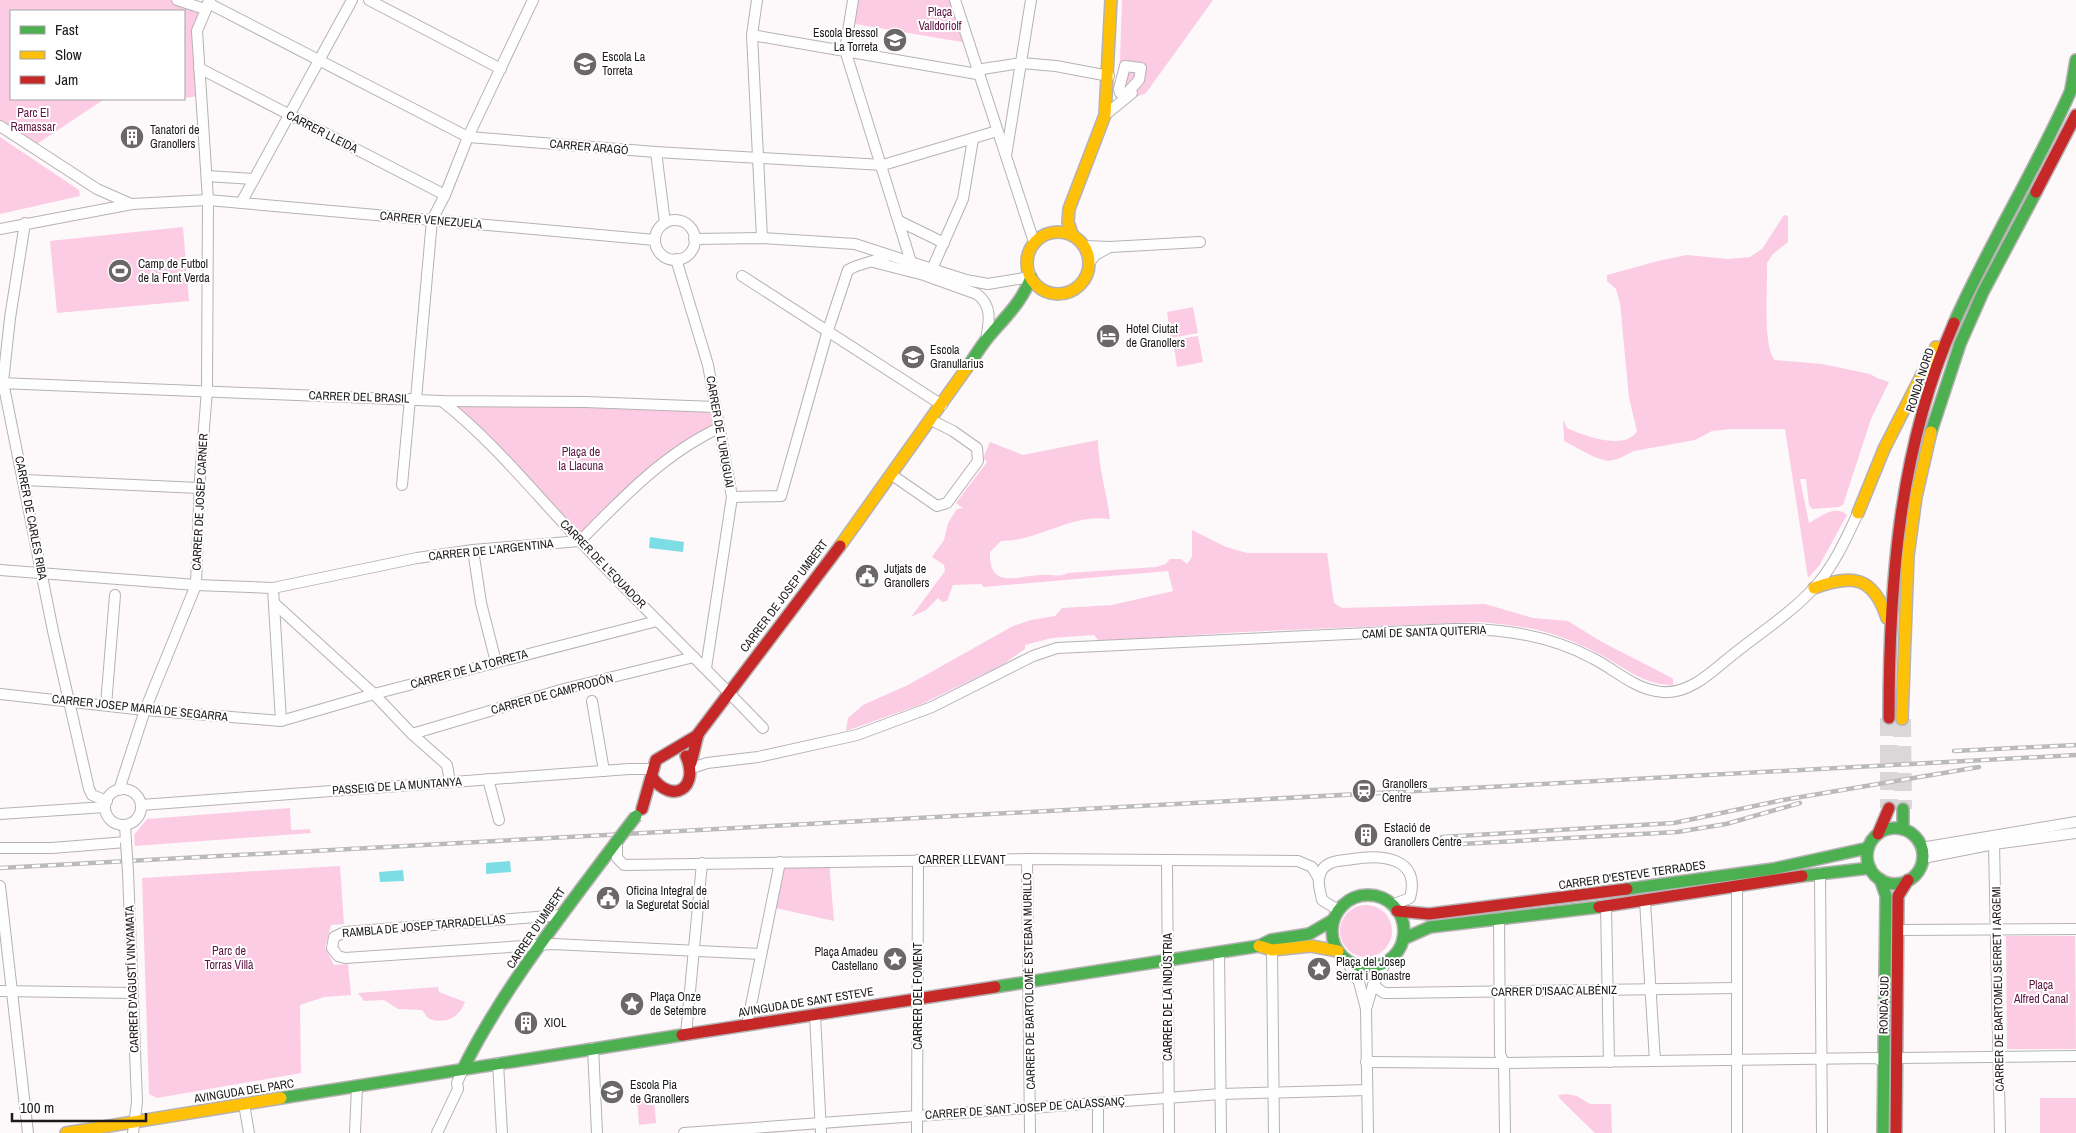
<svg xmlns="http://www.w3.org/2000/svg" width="2076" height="1133" viewBox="0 0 2076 1133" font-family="'Archivo Narrow',sans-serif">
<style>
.green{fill:#fccce5}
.water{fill:#7cdee4}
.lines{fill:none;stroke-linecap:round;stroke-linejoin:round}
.highway-tunnel{stroke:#dbd7d9;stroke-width:18;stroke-dasharray:18 9;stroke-linecap:butt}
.street-casing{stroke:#b6b2b4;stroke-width:12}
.fast-casing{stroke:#b6b2b4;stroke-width:14}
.slow-casing{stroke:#b6b2b4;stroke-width:14}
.jam-casing{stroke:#b6b2b4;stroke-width:14}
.street{stroke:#fffefe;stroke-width:10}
.fast{stroke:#4caf50;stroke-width:11}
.slow{stroke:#ffc107;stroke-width:11}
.jam{stroke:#c62828;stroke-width:11}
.rail-casing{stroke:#bbbaba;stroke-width:4.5}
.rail{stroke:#fff;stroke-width:2.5;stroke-dasharray:8;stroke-linecap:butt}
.street-bridge-casing{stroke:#b6b2b4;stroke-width:12;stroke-linecap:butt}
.fast-bridge-casing{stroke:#b6b2b4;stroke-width:14;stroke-linecap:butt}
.street-bridge{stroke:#fffefe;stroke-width:10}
.fast-bridge{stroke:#4caf50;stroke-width:11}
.labels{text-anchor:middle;stroke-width:4;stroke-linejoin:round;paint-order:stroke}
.park-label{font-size:12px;fill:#5e1343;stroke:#fff}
.poi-label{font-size:12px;fill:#1d191b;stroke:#fff;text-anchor:start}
.street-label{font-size:12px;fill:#1d191b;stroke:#fff}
</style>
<rect width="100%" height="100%" fill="#fdf8fa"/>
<!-- green -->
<g class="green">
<path d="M0,0H177L205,9L197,31L201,96L184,98V11H11V99H111L103,100L34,146L0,126Z"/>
<path d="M853,0H955L968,43L849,23Z"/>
<path d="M1122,0H1213L1146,93L1134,98L1122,95L1119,89Z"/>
<path d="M0,137L79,190L80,196L0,214Z"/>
<path d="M1784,215L1788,216V242L1773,254L1767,263C1768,285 1762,345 1775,360L1822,364L1870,374L1877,378L1889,382L1871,419L1843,505L1839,507L1812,509L1809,505L1806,479H1800L1809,523C1820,517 1835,504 1847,515L1819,566L1808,578L1785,429H1731L1712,431L1695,440L1634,451L1618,459L1608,461L1594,457L1564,441L1563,419L1567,428C1584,436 1626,451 1637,431L1629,398L1620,303L1616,289L1607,281V275L1658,261L1687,255L1728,259L1750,257L1762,249Z"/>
<path d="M183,227L189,301L57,313L50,241Z"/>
<path d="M1193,307L1198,333L1171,338L1167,312Z"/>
<path d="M1198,336L1203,362L1177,367L1173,340Z"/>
<path d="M442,401L715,407L719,428L696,438L580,541Z"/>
<path d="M1098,440C1098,465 1107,494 1110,519C1071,513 1039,541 1001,541L990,552C989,590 1015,576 1041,575C1051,574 1058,578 1068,573L1156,567L1166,564L1170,559H1181L1187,564L1192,557V530L1226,547L1247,553H1327L1334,603L1342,608L1485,604L1533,618L1568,621L1602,642L1670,677L1673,679V685C1644,685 1627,669 1603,656C1590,649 1575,642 1561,637C1535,627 1508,625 1481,622L1243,632L1099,641L1094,635L1052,638L1025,645V649L1002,665L922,704L846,731L848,718L863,705L908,685L1013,626L1031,620L1055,616L1062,608L1112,605L1173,591L1168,571L984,587L981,584L953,585L947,601L942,602L938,598L926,610L911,617L945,571L944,565L932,557L944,540L948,523L957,509L963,508L956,503L987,462L983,458L990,442L1023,455Z"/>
<path d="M290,808L291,830L310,829L311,833L135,846L134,835L147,819Z"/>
<path d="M829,861L834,921L771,907L780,862Z"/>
<path d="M340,866L344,924L331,925L325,947L334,965L348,964L351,995L324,997L300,1005L301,1073L157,1098L149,1094L142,878Z"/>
<circle cx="1366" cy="931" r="26"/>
<path d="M2006,936H2075L2076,1049H2007Z"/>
<path d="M438,987L439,992L465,1002C459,1019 443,1025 428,1018L422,1010L398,1009L384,1000L364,1001L358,993Z"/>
<path d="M1566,1094L1577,1096L1590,1104H1611L1612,1133H1595L1560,1099L1558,1095Z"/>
<path d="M654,1097L656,1123L639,1125L637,1098Z"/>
<rect x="2040" y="1098" width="36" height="35"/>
</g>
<!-- water -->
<g class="water">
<path d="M650,537L684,542L683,552L649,548Z"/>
<path d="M510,861L511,872L486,874V863Z"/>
<path d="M403,870L404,881L380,882L379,872Z"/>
</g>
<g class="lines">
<!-- highway-tunnel -->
<g class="highway-tunnel">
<path d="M1889,718V808"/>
<path d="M1902,719L1903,809"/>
</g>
<!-- street casing -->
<g class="street-casing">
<g id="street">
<path d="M177,0L205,9"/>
<path d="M369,0L501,69"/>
<path d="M757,0L752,35L762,238"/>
<path d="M853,0L845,50L911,262"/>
<path d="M955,0L1034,242"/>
<path d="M208,3L468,137L656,152L883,165L997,131"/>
<path d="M752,35L977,74"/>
<path d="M1125,66L1141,68L1139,80L1125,95L1120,93L1119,89Z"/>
<path d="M199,68L445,195"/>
<path d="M976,70L1021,63L1056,66L1109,76"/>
<path d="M1105,115L1132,93"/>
<path d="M0,126L97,189L131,204"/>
<path d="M656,152L665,223"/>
<path d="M1006,156L1031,0"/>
<path d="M207,176L253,179"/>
<path d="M241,203L352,0"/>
<circle cx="675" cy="240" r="20"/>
<path d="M899,221L944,243"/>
<path d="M25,223L10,318L3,382L53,631L89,789L92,795L107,801"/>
<path d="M0,229L132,204L208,200L655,240"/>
<path d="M694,239L762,238L855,244L966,280L988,284L1024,278L1030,274"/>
<path d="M1084,246L1110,247L1200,242"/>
<path d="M676,259L708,365L732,497L706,668"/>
<path d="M873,262L924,275L977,294C993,306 989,323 986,340"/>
<path d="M1090,262L1095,255L1110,247"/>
<path d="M932,269L963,199L973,139"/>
<path d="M742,276L942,405"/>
<path d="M0,383L442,401L585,402L715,407"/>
<path d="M416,399L432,220L445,195L468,137L533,0"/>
<path d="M442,401C493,441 535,494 580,541C640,605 703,665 763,728"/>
<path d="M892,475L937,506L947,503L978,461L977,448L953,431L931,420"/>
<path d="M24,480L199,488"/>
<path d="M402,485L410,399"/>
<path d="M732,497L781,496L828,330L848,270C860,263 874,262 887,256"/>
<path d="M473,550L481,603L496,662"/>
<path d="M0,570L196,585L273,588L417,558L473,550L580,541C621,499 665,453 719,428"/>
<path d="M273,588L281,721"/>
<path d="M274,603L374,694L412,734L447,765L450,782"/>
<path d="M0,694L145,710L281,721L374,694L657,621"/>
<path d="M592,701L604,771"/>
<path d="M106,705L115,595"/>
<path d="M412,734L564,689L694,657"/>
<path d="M692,768L707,763L758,757L857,735L932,707L1033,656L1057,648L1453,629C1501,628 1549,635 1592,658C1613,668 1632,687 1656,691C1669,694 1684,690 1696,683C1710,675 1722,663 1735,653C1761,632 1791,613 1814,588C1834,566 1846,539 1858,513"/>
<path d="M488,779L499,820"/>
<circle cx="123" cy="807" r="18"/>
<path d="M119,790L145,710L196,585L200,479L207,390L208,200L197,31L210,0"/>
<path d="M141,805L629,769H653"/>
<path d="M0,814L105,807"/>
<path d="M617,841V858L624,865L1027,859L1298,861L1312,867L1319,879"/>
<path d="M1994,844L2000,1133"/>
<path d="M0,848H52L126,842L125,825"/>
<path d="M1921,848L2076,822"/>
<path d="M1923,858L1994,844L2076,833"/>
<path d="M1027,859L1030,1133"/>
<path d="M1167,860L1169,1133"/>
<path d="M128,872L137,1102L133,1133"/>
<path d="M1820,873L1822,1133"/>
<path d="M0,886L28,1133"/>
<path d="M1737,887V1133"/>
<path d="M1645,901L1655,1061"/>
<path d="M1606,906L1609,1062"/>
<path d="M1338,910L1322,900C1320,890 1316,880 1322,870C1328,860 1342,861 1353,859C1383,854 1421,858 1410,898L1392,905"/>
<path d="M561,915L345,932L334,937L332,948L338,956L345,958L553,944L761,954"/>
<path d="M1499,918L1500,1054L1504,1063L1505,1133"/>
<path d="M1898,930L2076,929"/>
<path d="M1272,950L1274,1133"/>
<path d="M1219,952L1221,1133"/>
<path d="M1346,960L1359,982L1366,1009L1368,1133"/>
<path d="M1373,985L1384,993H1393L1737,988"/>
<path d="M0,991L132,993"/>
<path d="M1366,1009L1373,985L1386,962"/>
<path d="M815,1015L821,1133"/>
<path d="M747,1025L780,862"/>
<path d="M686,1034L702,863"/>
<path d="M593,1048L597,1133"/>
<path d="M1897,1058L2076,1056"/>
<path d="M1366,1062L1504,1063L1876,1058L1884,1062"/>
<path d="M498,1063L502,1133"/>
<path d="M1098,1103V1133"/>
<path d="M244,1104L249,1133"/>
<path d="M355,1133L357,1086"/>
<path d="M437,1133L458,1089L457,1083L463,1069"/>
<path d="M684,1133L1221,1094L1367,1090"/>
<path d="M917,1133L918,860"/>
</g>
</g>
<!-- fast casing -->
<g class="fast-casing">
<g id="fast">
<path d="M2071,89L2076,60"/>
<path d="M1954,323C1991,240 2040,163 2076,79"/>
<path d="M966,369C973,359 979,349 986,340C1003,319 1022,303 1031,277"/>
<path d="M1931,432L1960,344L1983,292L2036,192"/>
<path d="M1903,809V829"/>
<circle cx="1895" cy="856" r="28"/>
<path d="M1802,876L1870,868"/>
<path d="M1880,879L1886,896L1883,1133"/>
<path d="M1627,889L1773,869L1868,848"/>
<circle cx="1368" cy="931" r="36"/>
<path d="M1403,939L1430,927L1599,907"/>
<path d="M995,987L1259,946L1271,940L1309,934L1333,920"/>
<path d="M463,1069C502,990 564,912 617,841"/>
<path d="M281,1098L682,1035"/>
</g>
</g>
<!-- slow casing -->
<g class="slow-casing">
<g id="slow">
<circle cx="1058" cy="263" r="31"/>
<path d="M1072,234L1068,222L1069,209L1105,115L1111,0"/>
<path d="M1858,513L1884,449L1936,347"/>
<path d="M840,546L966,369"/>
<path d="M1814,588C1853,574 1873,576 1887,618"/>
<path d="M1902,719L1908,556L1916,497L1931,432"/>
<path d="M1259,946L1272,950L1311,946L1338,951"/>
<path d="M66,1133L281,1098"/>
</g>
</g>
<!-- jam casing -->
<g class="jam-casing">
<g id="jam">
<path d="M2036,192L2076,115"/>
<path d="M1889,718C1889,583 1899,448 1954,323"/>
<path d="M691,763L698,734L840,546"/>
<path d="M652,777C673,806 700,787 686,756"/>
<path d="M642,809L656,760L698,735"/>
<path d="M1878,834L1889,808"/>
<path d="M1599,907L1802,876"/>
<path d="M1397,911L1429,914L1627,889"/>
<path d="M682,1035L995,987"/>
<path d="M1896,1133L1898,896L1908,880"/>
</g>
</g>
<!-- street -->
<use href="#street" class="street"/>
<!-- fast -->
<use href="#fast" class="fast"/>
<!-- slow -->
<use href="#slow" class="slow"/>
<!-- jam -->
<use href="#jam" class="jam"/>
<!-- rail casing -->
<g class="rail-casing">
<g id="rail">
<path d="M1954,751L2076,745"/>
<path d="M1442,837L1674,823L1783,800L1979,767"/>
<path d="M1443,845L1677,832L1726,824L1800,803"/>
<path d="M0,868L2076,755"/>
</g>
</g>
<!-- rail -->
<use href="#rail" class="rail"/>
<!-- street-bridge casing -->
<g class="street-bridge-casing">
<path id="street-bridge" d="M126,842L128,872"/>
</g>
<!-- fast-bridge casing -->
<g class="fast-bridge-casing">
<path id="fast-bridge" d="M617,841L636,816"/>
</g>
<!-- street-bridge -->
<use href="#street-bridge" class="street-bridge"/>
<!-- fast-bridge -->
<use href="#fast-bridge" class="fast-bridge"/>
</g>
<!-- icons -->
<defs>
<g id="school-disc" transform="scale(1.25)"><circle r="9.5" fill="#6b6769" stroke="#fff"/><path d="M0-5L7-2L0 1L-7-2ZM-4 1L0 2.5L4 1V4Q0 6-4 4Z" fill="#fff"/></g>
<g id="building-disc" transform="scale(1.25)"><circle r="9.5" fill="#6b6769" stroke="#fff"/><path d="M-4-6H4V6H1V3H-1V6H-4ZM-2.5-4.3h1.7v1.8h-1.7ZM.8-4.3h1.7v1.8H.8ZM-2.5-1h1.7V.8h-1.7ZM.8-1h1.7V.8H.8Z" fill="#fff"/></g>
<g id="stadium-disc" transform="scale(1.25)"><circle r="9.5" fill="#6b6769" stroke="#fff"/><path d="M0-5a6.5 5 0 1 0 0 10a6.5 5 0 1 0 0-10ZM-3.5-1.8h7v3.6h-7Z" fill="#fff"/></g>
<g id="hotel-disc" transform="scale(1.25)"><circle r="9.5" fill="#6b6769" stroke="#fff"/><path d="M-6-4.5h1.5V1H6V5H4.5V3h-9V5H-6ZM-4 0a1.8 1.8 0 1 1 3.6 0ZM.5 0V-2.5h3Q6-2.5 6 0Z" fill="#fff"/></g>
<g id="civic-disc" transform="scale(1.25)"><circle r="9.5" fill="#6b6769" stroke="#fff"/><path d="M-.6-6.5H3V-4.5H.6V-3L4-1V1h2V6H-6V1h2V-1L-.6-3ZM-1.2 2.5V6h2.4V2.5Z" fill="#fff"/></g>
<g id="station-disc" transform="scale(1.25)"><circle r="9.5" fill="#6b6769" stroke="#fff"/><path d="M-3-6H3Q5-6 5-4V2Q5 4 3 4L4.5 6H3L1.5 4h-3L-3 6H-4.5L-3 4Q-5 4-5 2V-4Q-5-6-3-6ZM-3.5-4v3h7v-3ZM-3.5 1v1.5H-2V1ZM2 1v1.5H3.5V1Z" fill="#fff"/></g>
<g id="sight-disc" transform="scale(1.25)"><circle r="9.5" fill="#6b6769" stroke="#fff"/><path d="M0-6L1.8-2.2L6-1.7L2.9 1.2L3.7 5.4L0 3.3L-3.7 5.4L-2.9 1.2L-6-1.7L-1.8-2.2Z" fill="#fff"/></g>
</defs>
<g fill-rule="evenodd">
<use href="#school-disc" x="895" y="40"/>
<use href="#school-disc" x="585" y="64"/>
<use href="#building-disc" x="132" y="137"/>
<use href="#stadium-disc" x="120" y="271"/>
<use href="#hotel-disc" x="1108" y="336"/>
<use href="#school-disc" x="913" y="357"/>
<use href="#civic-disc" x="867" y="576"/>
<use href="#station-disc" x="1364" y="791"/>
<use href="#building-disc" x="1366" y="835"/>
<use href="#civic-disc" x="608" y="898"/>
<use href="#sight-disc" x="895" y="959"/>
<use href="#sight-disc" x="1319" y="969"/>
<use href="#sight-disc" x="632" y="1004"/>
<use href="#building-disc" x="526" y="1023"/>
<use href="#school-disc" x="612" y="1092"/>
</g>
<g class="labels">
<!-- park labels -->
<g class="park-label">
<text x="940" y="16">Plaça<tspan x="940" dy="14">Valldoriolf</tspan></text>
<text x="33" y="117">Parc El<tspan x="33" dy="14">Ramassar</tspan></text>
<text x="581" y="456">Plaça de<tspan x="581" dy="14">la Llacuna</tspan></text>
<text x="229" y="955">Parc de<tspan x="229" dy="14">Torras Villà</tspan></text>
<text x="2041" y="989">Plaça<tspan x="2041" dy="14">Alfred Canal</tspan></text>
</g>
<!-- poi labels -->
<g class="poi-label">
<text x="878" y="37" text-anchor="end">Escola Bressol<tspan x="878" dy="14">La Torreta</tspan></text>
<text x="602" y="61">Escola La<tspan x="602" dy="14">Torreta</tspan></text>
<text x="150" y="134">Tanatori de<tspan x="150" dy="14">Granollers</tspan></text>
<text x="138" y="268">Camp de Futbol<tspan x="138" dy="14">de la Font Verda</tspan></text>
<text x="1126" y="333">Hotel Ciutat<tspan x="1126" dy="14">de Granollers</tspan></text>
<text x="930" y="354">Escola<tspan x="930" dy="14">Granullarius</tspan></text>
<text x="884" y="573">Jutjats de<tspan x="884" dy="14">Granollers</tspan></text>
<text x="1382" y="788">Granollers<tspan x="1382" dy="14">Centre</tspan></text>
<text x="1384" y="832">Estació de<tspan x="1384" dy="14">Granollers Centre</tspan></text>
<text x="626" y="895">Oficina Integral de<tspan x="626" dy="14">la Seguretat Social</tspan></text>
<text x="878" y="956" text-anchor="end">Plaça Amadeu<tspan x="878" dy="14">Castellano</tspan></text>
<text x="1336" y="966">Plaça del Josep<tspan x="1336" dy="14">Serrat i Bonastre</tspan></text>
<text x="650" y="1001">Plaça Onze<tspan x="650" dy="14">de Setembre</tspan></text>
<text x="544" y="1027">XIOL</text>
<text x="630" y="1089">Escola Pia<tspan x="630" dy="14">de Granollers</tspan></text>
</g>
<!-- street labels -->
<g class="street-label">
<text transform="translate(322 132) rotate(27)" y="4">CARRER LLEIDA</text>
<text transform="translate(589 147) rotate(5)" y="4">CARRER ARAGÓ</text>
<text transform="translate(431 220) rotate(5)" y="4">CARRER VENEZUELA</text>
<text transform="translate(1920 380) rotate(-72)" y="4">RONDA NORD</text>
<text transform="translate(359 397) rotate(2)" y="4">CARRER DEL BRASIL</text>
<text transform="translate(720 432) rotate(80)" y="4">CARRER DE L'URUGUAI</text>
<text transform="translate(200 502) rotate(-87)" y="4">CARRER DE JOSEP CARNER</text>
<text transform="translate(31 518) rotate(79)" y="4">CARRER DE CARLES RIBA</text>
<text transform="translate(491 550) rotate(-6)" y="4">CARRER DE L'ARGENTINA</text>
<text transform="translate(603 564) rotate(46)" y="4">CARRER DE L'EQUADOR</text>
<text transform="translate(784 596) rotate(-53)" y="4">CARRER DE JOSEP UMBERT</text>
<text transform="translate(1424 632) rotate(-2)" y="4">CAMÍ DE SANTA QUITERIA</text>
<text transform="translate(469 669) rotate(-15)" y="4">CARRER DE LA TORRETA</text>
<text transform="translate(552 694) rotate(-15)" y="4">CARRER DE CAMPRODÓN</text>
<text transform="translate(140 708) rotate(6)" y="4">CARRER JOSEP MARIA DE SEGARRA</text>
<text transform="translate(397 786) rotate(-4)" y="4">PASSEIG DE LA MUNTANYA</text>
<text x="962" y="864">CARRER LLEVANT</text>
<text transform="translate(1632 875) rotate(-8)" y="4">CARRER D'ESTEVE TERRADES</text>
<text transform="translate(424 926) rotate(-5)" y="4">RAMBLA DE JOSEP TARRADELLAS</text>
<text transform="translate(536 928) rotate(-56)" y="4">CARRER D'UMBERT</text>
<text transform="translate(132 979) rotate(-92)" y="4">CARRER D'AGUSTÍ VINYAMATA</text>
<text transform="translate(1029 981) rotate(-91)" y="4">CARRER DE BARTOLOMÉ ESTEBAN MURILLO</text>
<text transform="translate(1998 989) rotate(-91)" y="4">CARRER DE BARTOMEU SERRET I ARGEMI</text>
<text transform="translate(1554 991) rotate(-1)" y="4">CARRER D'ISAAC ALBÉNIZ</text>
<text transform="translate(918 996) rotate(-90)" y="4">CARRER DEL FOMENT</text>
<text transform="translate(1168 997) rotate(-90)" y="4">CARRER DE LA INDÚSTRIA</text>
<text transform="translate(806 1002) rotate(-9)" y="4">AVINGUDA DE SANT ESTEVE</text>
<text transform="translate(1884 1005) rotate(-89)" y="4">RONDA SUD</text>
<text transform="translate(244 1091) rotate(-9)" y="4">AVINGUDA DEL PARC</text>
<text transform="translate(1025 1108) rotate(-4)" y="4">CARRER DE SANT JOSEP DE CALASSANÇ</text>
</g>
</g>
<!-- legend -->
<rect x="10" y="10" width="175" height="90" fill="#ffffff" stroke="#a5a3a4"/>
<rect x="20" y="26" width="25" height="8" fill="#4caf50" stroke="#a5a3a4"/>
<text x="55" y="35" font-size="15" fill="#1d191b">Fast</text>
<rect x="20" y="51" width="25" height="8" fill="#ffc107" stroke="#a5a3a4"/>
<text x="55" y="60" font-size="15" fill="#1d191b">Slow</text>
<rect x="20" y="76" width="25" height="8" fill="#c62828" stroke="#a5a3a4"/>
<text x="55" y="85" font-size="15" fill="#1d191b">Jam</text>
<!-- scale -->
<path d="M12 1113v8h134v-8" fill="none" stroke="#1d191b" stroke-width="2.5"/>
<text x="20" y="1113" font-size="15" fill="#1d191b" stroke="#ffffff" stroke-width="4" paint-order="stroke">100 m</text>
</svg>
